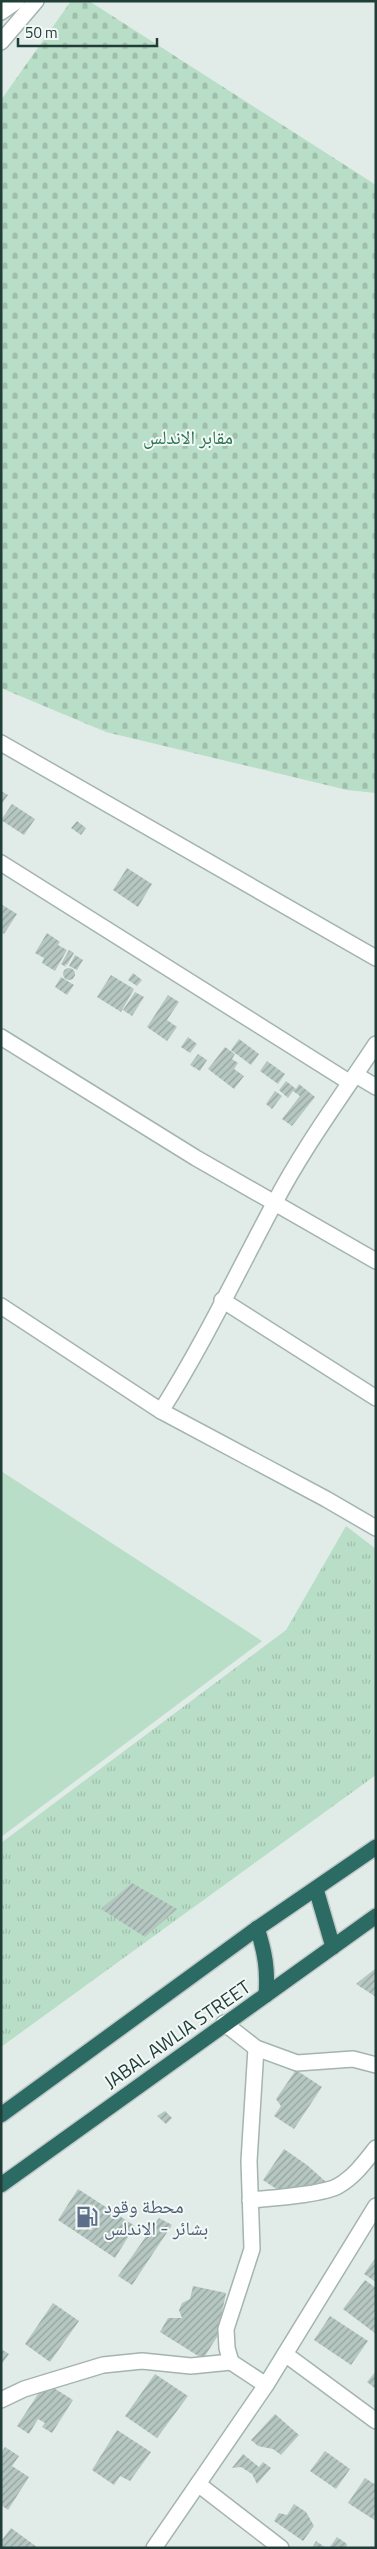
<svg xmlns="http://www.w3.org/2000/svg" width="377" height="2549" viewBox="0 0 377 2549" font-family="'Titillium Web','Noto Naskh Arabic',sans-serif">
<style>
.grass{fill:url(#grass-tufts)}
.cemetery{fill:url(#cemetery-stones)}
.park{fill:#b9dec7}
.building{fill:url(#building-hatch)}
.lines{fill:none;stroke-linecap:round;stroke-linejoin:round}
.minor-casing{stroke:#a4b4b0;stroke-width:18}
.highway-casing{stroke:#c1c9c7;stroke-width:18}
.minor{stroke:#fff;stroke-width:15}
.highway{stroke:#2c6a64;stroke-width:15}
.labels{text-anchor:middle;stroke-width:4;stroke-linejoin:round;paint-order:stroke}
.park-label{font-size:19px;fill:#2a744f;stroke:#f1f8f6}
.street-label{font-size:19px;fill:#213d38;stroke:#f1f8f6}
.service-label{font-size:19px;fill:#4e5e75;stroke:#f1f8f6;text-anchor:start}
</style>
<defs>
<pattern id="grass-tufts" width="24" height="20" patternUnits="userSpaceOnUse" patternTransform="scale(1.25)"><rect width="24" height="20" fill="#b9dec7"/><path d="M3 7l-1-3M5 7V3M7 7l1-3M15 17l-1-3M17 17v-4M19 17l1-3" fill="none" stroke="#9fbfac"/></pattern>
<pattern id="cemetery-stones" width="16" height="16" patternUnits="userSpaceOnUse" patternTransform="scale(1.25)"><rect width="16" height="16" fill="#b9dec7"/><path d="M2 7V4a2 2 0 0 1 4 0v3zM10 15v-3a2 2 0 0 1 4 0v3z" fill="#9fbfac"/></pattern>
<pattern id="building-hatch" width="6" height="6" patternUnits="userSpaceOnUse" patternTransform="scale(1.25)"><rect width="6" height="6" fill="#b6c7c2"/><path d="M-1 1l2-2M0 6l6-6M5 7l2-2" fill="none" stroke="#94a39f"/></pattern>
</defs>
<rect width="100%" height="100%" fill="#e1ece8"/>
<!-- grass -->
<path class="grass" d="M346,1526L376,1549V1775L1,2047V1843L286,1630Z"/>
<!-- cemetery -->
<path class="cemetery" d="M71,1H89L376,185V793L347,790L106,732L1,688V100Z"/>
<!-- park -->
<path class="park" d="M1,1471L262,1641L1,1837Z"/>
<!-- building -->
<g class="building">
<path d="M1,791L8,795L1,805Z"/>
<path d="M12,804L35,819L24,835L1,820Z"/>
<path d="M77,821L86,828L81,835L71,828Z"/>
<path d="M127,868L152,884L138,907L113,890Z"/>
<path d="M1,904L17,914L4,934L1,932Z"/>
<path d="M47,933L60,942L58,945L67,950L55,971L42,963L44,958L35,953Z"/>
<path d="M69,950L74,953L67,965L65,964L66,967L61,964Z"/>
<path d="M75,955L83,960L77,970L69,966Z"/>
<circle cx="69" cy="974" r="6"/>
<path d="M133,973L142,980L137,986L128,980Z"/>
<path d="M111,975L134,989L121,1012L97,997Z"/>
<path d="M61,977L74,985L67,995L55,987Z"/>
<path d="M135,992L144,997L132,1016L123,1010Z"/>
<path d="M168,995L179,1002L167,1020L177,1027L167,1041L147,1027Z"/>
<path d="M188,1037L197,1044L190,1053L181,1047Z"/>
<path d="M239,1039L259,1054L251,1065L231,1050Z"/>
<path d="M225,1047L235,1054L232,1059L238,1063L234,1069L244,1076L234,1089L208,1069Z"/>
<path d="M198,1054L207,1060L200,1071L190,1065Z"/>
<path d="M267,1061L285,1074L278,1084L260,1071Z"/>
<path d="M286,1081L296,1089L299,1084L315,1097L292,1126L282,1119L300,1096L293,1091L288,1098L279,1090Z"/>
<path d="M275,1091L282,1096L272,1109L266,1104Z"/>
<path d="M132,1883L177,1909L145,1937L101,1909Z"/>
<path d="M376,1968V1997L356,1984Z"/>
<path d="M296,2070L322,2087L294,2129L274,2116L281,2106L276,2099Z"/>
<path d="M165,2111L172,2118L166,2124L157,2116Z"/>
<path d="M284,2149L307,2165L333,2188L284,2194L263,2180Z"/>
<path d="M78,2189L135,2226L115,2258L58,2220Z"/>
<path d="M159,2218L172,2225L132,2285L118,2276Z"/>
<path d="M376,2257V2282L364,2274Z"/>
<path d="M365,2280L376,2288V2334L343,2309Z"/>
<path d="M193,2286L226,2293L217,2337L203,2359L160,2332L168,2318H182L179,2310L182,2303L190,2299Z"/>
<path d="M53,2303L79,2321L50,2362L25,2344Z"/>
<path d="M330,2316L368,2341L351,2365L314,2340Z"/>
<path d="M1,2349L9,2354L1,2365Z"/>
<path d="M376,2371V2389L367,2382Z"/>
<path d="M155,2374L188,2396L157,2438L125,2416Z"/>
<path d="M49,2385L73,2400L52,2433L42,2427L45,2423L38,2419L29,2434L17,2426L42,2388Z"/>
<path d="M275,2414L299,2435L281,2455L273,2449L258,2446L251,2440Z"/>
<path d="M117,2430L151,2452L130,2481L120,2476L114,2485L92,2470Z"/>
<path d="M5,2447L19,2456L12,2466L29,2477L8,2510L1,2505V2453Z"/>
<path d="M325,2451L350,2469L336,2489L310,2471Z"/>
<path d="M243,2454L259,2467L263,2462L271,2468L257,2484L252,2474L241,2467L232,2468Z"/>
<path d="M365,2478L376,2485V2521L348,2503Z"/>
<path d="M294,2504L306,2512L314,2526L303,2541L274,2521L279,2513L287,2515Z"/>
<path d="M11,2528L37,2547L36,2548H1V2541Z"/>
<path d="M337,2537L347,2544L346,2548H329Z"/>
<path d="M316,2541L326,2548H312Z"/>
</g>
<g class="lines">
<!-- minor casing -->
<g class="minor-casing">
<g id="minor">
<path d="M1,12L17,1"/>
<path d="M1,42L36,1"/>
<path d="M1,743L376,958"/>
<path d="M1,863L349,1082"/>
<path d="M1,1037L196,1158L376,1261"/>
<path d="M356,1075L376,1087"/>
<path d="M222,1300L376,1398"/>
<path d="M1,1306L161,1411L326,1499L376,1528"/>
<path d="M161,1411C203,1345 237,1273 274,1204C303,1148 341,1097 376,1044"/>
<path d="M224,2023L256,2048L297,2063L353,2059L376,2065"/>
<path d="M256,2048L249,2161L252,2249L226,2329L227,2348L231,2362L266,2385"/>
<path d="M250,2200C270,2198 322,2195 338,2186C354,2177 365,2162 376,2148"/>
<path d="M285,2354L376,2421"/>
<path d="M1,2400L24,2389L103,2365L142,2361L191,2366L231,2362"/>
<path d="M198,2484L281,2548"/>
<path d="M154,2548L266,2385L376,2206"/>
</g>
</g>
<!-- highway casing -->
<g class="highway-casing">
<g id="highway">
<path d="M316,1889L333,1947"/>
<path d="M257,1928C265,1952 268,1970 266,1995"/>
<path d="M1,2115L252,1932L376,1847"/>
<path d="M1,2185L376,1916"/>
</g>
</g>
<!-- minor -->
<use href="#minor" class="minor"/>
<!-- highway -->
<use href="#highway" class="highway"/>
</g>
<!-- icons -->
<defs>
<g id="fuel-bare" transform="scale(1.725)"><path d="M-5.5-6h7V0h2V4h1.3V-2.5L3-4.5l.8-.8L6-3V5H2.5V1h-1V6h-7ZM-4.2-4.7v3.2H.2V-4.7Z" fill="#5c6f8a" stroke="#f1f8f6" stroke-width="2.5" paint-order="stroke"/></g>
</defs>
<g fill-rule="evenodd">
<use href="#fuel-bare" x="87" y="2217"/>
</g>
<g class="labels">
<!-- park labels -->
<g class="park-label">
<text x="188" y="444">مقابر الاندلس</text>
</g>
<!-- street labels -->
<g class="street-label">
<text transform="translate(177 2034) rotate(-35)" y="7">JABAL AWLIA STREET</text>
</g>
<!-- service labels -->
<g class="service-label">
<text x="104" y="2213">محطة وقود<tspan x="104" dy="22">بشائر - الاندلس</tspan></text>
</g>
</g>
<!-- border -->
<rect width="377" height="2549" fill="none" stroke="#213d38" stroke-width="5"/>
<!-- scale -->
<path d="M18 38v8h139v-8" fill="none" stroke="#213d38" stroke-width="2.5"/>
<text x="25" y="38" font-size="15" fill="#213d38" stroke="#f1f8f6" stroke-width="4" paint-order="stroke">50 m</text>
</svg>
